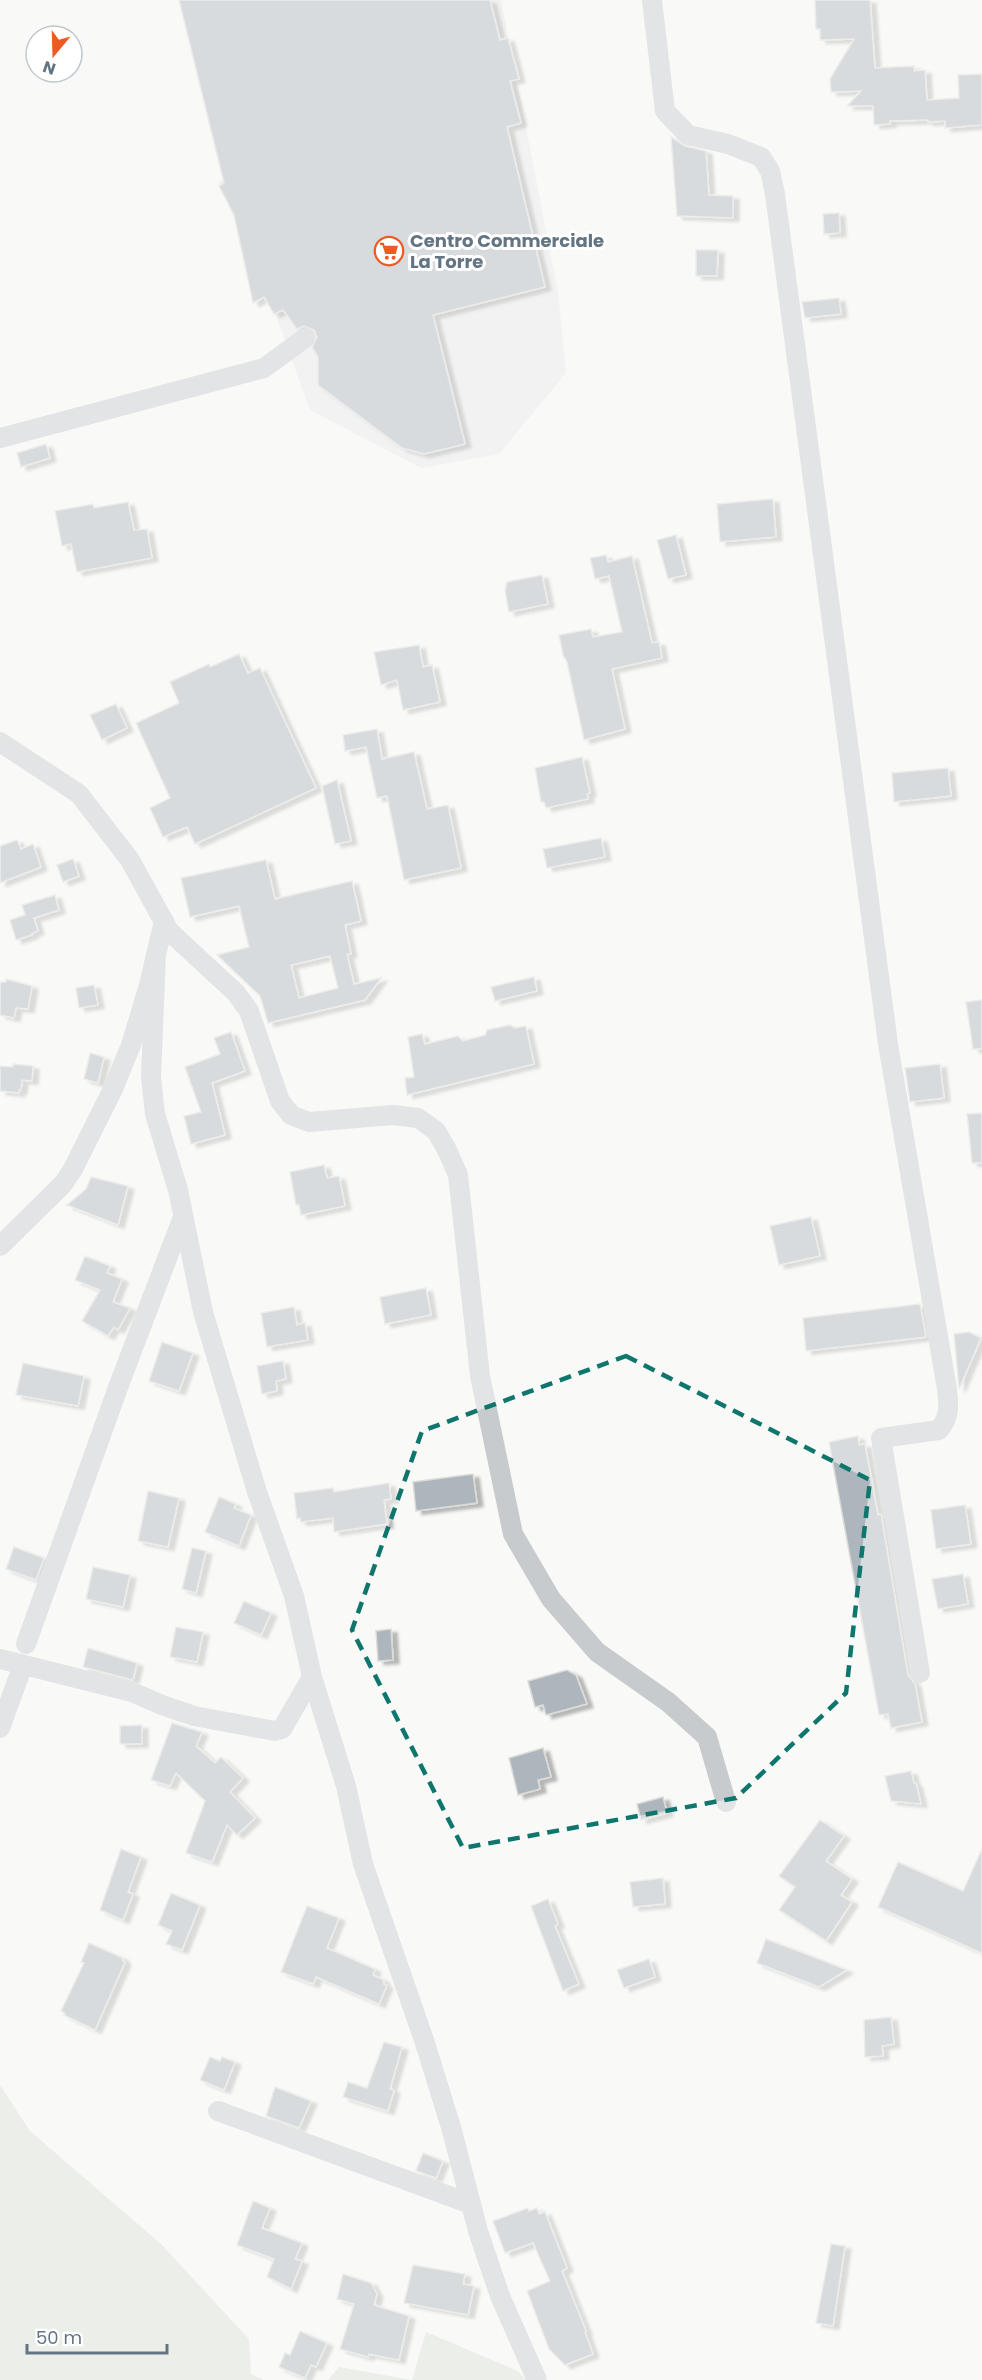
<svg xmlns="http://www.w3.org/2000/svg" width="982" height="2380" viewBox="0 0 982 2380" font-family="Poppins,sans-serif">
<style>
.built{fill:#e7e8e8}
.green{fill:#dbe2d8}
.building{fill:#adb6bc;stroke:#dbdbd9;stroke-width:1.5;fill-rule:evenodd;filter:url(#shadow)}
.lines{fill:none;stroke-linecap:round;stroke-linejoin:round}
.minor{stroke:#c7cbce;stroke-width:20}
.marked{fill:none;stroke:#0f766e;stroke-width:4.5;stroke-dasharray:12 8;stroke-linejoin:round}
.labels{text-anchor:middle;stroke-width:6;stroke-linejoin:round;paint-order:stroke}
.poi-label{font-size:18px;font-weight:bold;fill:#637483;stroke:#fff;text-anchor:start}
</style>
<defs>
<filter id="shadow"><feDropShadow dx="6" dy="3.5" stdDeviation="1.5" flood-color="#0004"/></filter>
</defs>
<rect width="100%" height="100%" fill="#f9f9f7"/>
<!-- built -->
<path class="built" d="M193,0H501L558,292L566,373L499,454L421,468L310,410L271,302L218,182L246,166Z"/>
<!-- green -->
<g class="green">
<path d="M0,2085L30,2131L161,2244L249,2339L251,2374L264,2380H0Z"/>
<path d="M426,2332L518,2371L526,2380H328L339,2367L412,2380Z"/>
</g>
<!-- building -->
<g class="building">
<path d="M179,0H490L500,40L508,38L519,79L510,81L521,123L507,127L545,287L433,315L465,444L424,454L402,448L318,385V357L312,347L317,337L314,330L304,326L297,329L283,310L274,314L264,297L253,303L234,215L219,186L224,183Z"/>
<path d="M815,0H870L875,68L914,66V71L925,70L927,100L959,98L958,75L982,74V125L945,128V121L928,122V120L890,121V124L874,125L873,106H847L861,91L831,92L830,79L854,39L820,40V29H816Z"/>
<path d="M671,137L685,146L706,151L709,195L733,196V218L677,216Z"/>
<path d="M839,213L840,233L824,234L823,214Z"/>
<path d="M696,250H718L717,276H696Z"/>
<path d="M839,298L841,314L805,318L802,302Z"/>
<path d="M46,444L50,458L21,467L17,453Z"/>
<path d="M773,499L776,537L720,542L717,504Z"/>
<path d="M128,502L134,530L147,529L152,558L77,572L71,544L62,546L55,511L93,504L94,508Z"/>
<path d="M676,535L686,575L668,579L657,540Z"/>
<path d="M606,555L608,562L632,556L652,643L659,642L662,658L612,669L625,729L584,740L567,662L563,655L559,635L591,629L593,637L622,632L609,576L595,579L592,565L590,558Z"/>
<path d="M542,575L548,604L509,612L505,591L507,582Z"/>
<path d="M419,645L423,667L432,665L440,702L403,710L397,680L381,685L374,652Z"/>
<path d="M239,654L248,673L260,668L316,788L195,844L187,827L163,837L150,808L170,798L136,723L179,703L170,682L209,664L210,667Z"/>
<path d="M116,704L127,728L102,740L90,715Z"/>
<path d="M377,729L382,759L414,752L427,809L448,805L461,868L404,880L387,796L377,798L366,747L345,751L343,735Z"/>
<path d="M582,757L590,793L587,794L588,799L546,808L544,802H541L535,768Z"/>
<path d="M948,768L951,796L894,802L892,773Z"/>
<path d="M337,780L351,841L335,844L322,786Z"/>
<path d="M601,838L605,857L547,868L543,849Z"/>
<path d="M17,840L21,849L33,844L41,867L0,883V846Z"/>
<path d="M73,859L79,876L63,882L57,865Z"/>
<path d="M266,860L275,899L352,881L361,921L345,925L351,954H347L354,984L381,978L365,1000L268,1023L260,996L217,955L249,947L239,906L190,917L181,878ZM330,956L338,988L299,998L291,965Z"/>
<path d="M55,895L59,910L34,918L38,931L32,933V935L16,940L10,920L25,915L22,905Z"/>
<path d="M534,977L537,991L495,1001L491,987Z"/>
<path d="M6,979L32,986L28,1009L16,1008L14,1018L0,1015V982H6Z"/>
<path d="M94,985L98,1005L79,1008L76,988Z"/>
<path d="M982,1000V1049H973L966,1002Z"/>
<path d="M510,1025L515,1028L526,1026L534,1064L407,1095L405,1078L414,1077L408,1037L422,1034L425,1044L458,1036L463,1041L485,1035L487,1030Z"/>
<path d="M231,1032L245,1071L212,1083L225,1135L191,1144L184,1116L201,1112L185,1067L220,1054L214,1038Z"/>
<path d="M90,1053L104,1057L98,1083L84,1079Z"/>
<path d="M13,1064L33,1066L32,1081L22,1080L21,1090H19V1093L0,1091V1066L13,1067Z"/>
<path d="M940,1064L944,1098L910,1102L905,1068Z"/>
<path d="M982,1113V1163H972L967,1114Z"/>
<path d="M324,1165L327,1178L339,1176L345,1206L301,1215L299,1205H296L290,1172Z"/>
<path d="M91,1177L128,1186L118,1225L67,1205L86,1189Z"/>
<path d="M811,1217L820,1256L779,1265L770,1226Z"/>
<path d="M85,1256L110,1266L107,1273L122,1279L113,1302L130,1308L118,1330L114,1327L108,1336L82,1321L100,1290L75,1280Z"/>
<path d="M426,1288L431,1315L385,1324L380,1297Z"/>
<path d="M920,1304L926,1337L806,1351L803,1318Z"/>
<path d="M294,1307L297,1325L305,1323L308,1340L267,1347L261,1313Z"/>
<path d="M969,1332L981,1338L959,1389L954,1334Z"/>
<path d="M162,1342L193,1353L179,1391L149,1381Z"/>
<path d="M283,1361L286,1379L276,1381L277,1391L262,1394L257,1366Z"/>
<path d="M23,1363L84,1376L78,1406L16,1395Z"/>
<path d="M858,1436L859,1445L865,1444L878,1515L881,1514L908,1675L915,1684L922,1722L891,1728L888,1714L879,1715L829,1442Z"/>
<path d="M473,1474L477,1503L416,1511L413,1482Z"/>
<path d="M389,1483L391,1499L384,1500L387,1524L334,1532L333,1518L301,1522L300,1518L297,1519L294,1493L333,1488L334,1492Z"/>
<path d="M148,1491L179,1498L168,1547L138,1541Z"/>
<path d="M219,1497L236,1504L234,1508L251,1515L239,1546L205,1532Z"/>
<path d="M965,1505L971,1544L936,1549L931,1510Z"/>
<path d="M14,1547L44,1558L36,1580L6,1569Z"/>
<path d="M192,1548L206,1551L196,1593L182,1589Z"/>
<path d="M93,1567L130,1575L123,1607L86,1599Z"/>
<path d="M963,1574L968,1604L938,1609L932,1579Z"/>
<path d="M244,1601L271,1613L261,1635L234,1623Z"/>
<path d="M176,1627L203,1632L197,1662L170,1657Z"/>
<path d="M391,1629L393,1660L378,1661L376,1631Z"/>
<path d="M88,1648L137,1663L133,1680L83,1667Z"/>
<path d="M567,1670L576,1675L587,1704L546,1715L543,1705L535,1707L528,1681Z"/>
<path d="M172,1723L202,1732L196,1746L215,1763L221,1757L243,1778L230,1792L255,1818L237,1835L227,1825L212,1862L186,1853L205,1801L176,1773L170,1786L151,1780Z"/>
<path d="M142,1725V1744H120V1726Z"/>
<path d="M543,1748L551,1777L538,1780L540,1789L518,1795L509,1758Z"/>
<path d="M911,1771L914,1783H916L921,1804L891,1801L885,1776Z"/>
<path d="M663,1797L667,1813L641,1820L637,1804Z"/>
<path d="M820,1820L844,1836L826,1861L852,1879L841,1895L852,1902L826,1941L779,1910L795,1887L779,1876Z"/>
<path d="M121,1849L141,1857L128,1892L133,1894L123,1920L100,1910Z"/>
<path d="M982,1849V1953L878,1907L898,1862L963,1891Z"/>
<path d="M663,1878L665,1904L633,1907L630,1882Z"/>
<path d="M171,1893L200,1905L182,1950L166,1944L172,1931L158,1925Z"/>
<path d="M548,1899L558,1924L555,1926L579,1984L563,1991L531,1906Z"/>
<path d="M307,1906L339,1918L327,1948L375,1969L373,1975L384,1980L383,1984L387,1985L379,2004L316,1977L313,1984L281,1972Z"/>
<path d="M766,1939L806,1954L847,1970L819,1987L757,1963Z"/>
<path d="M89,1943L123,1958L122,1960L125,1962L95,2030L64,2015L65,2013L61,2011L84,1963L81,1962Z"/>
<path d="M649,1959L655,1977L624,1988L617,1970Z"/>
<path d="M891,2017L894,2044L882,2046L883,2056L865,2057L864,2020Z"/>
<path d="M384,2042L402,2047L390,2089L394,2090L388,2111L343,2097L348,2082L367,2088Z"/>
<path d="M210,2057L220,2061L222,2057L235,2062L224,2090L200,2080Z"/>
<path d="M275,2087L311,2101L299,2128L266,2116Z"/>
<path d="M423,2153L443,2161L436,2178L416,2171Z"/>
<path d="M253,2201L270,2208L262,2228L302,2243L295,2259L302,2261L291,2289L267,2277L274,2259L237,2245Z"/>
<path d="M528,2208L529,2211L537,2208L539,2214L545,2212L567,2268L562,2271L586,2331L585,2332L593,2354L565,2365L549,2349L527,2291L550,2281L533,2243L505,2253L493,2221Z"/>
<path d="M831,2244L845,2246L833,2326L816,2323Z"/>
<path d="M413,2265L465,2274L463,2284L474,2286L468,2315L404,2303Z"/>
<path d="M343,2274L371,2283L377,2294L374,2305L409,2316L399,2360L369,2354L368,2357L340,2349L354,2304L337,2299Z"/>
<path d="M300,2331L327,2343L316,2367L311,2365L305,2378L279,2367L285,2353L290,2355Z"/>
</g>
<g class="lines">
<!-- minor -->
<g class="minor">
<path d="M652,0L665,111L688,135L728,144L761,157L770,171L775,194L888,1044L947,1389C949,1405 950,1417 939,1430L881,1438L920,1673"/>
<path d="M0,438L264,368L305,338"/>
<path d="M0,742L79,794L130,860L169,931L236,993L249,1011L280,1101L291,1115L309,1122L393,1115L418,1118L436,1131L447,1150L458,1175L480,1376L513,1534L551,1599L597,1652L668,1702L707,1737L726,1802"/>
<path d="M156,955L151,1077L155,1114L178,1190L203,1312L257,1492L294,1596L312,1677L346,1786L363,1864L424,2040L451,2127L478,2231L500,2296L537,2380"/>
<path d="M0,1246L63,1184L73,1169L113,1089L131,1045L149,985L164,921"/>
<path d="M26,1644L120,1382L183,1217"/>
<path d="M0,1659L132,1692L162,1705L194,1716L275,1731L282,1729L312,1677"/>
<path d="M0,1728L23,1665"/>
<path d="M218,2111L471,2204"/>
</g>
</g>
<!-- marked area -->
<path d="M0 0H982V2380H0ZM626,1356L870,1480L846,1693L736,1798L463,1848L352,1630L422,1431Z" fill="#f9f9f7" fill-opacity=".55" fill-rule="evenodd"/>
<path class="marked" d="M626,1356L870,1480L846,1693L736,1798L463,1848L352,1630L422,1431Z"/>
<!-- icons -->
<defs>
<g id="supermarket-ring" transform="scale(1.5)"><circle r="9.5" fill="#fff" stroke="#ec5b24" stroke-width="1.5"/><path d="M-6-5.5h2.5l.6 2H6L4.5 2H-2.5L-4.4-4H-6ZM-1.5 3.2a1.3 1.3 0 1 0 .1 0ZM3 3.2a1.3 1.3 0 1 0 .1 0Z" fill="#ec5b24"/></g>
</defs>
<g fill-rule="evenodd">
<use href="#supermarket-ring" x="389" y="251"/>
</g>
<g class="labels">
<!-- poi labels -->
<g class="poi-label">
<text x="410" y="247">Centro Commerciale<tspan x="410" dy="21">La Torre</tspan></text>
</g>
</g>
<!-- north arrow -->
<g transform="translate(54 54) rotate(199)"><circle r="28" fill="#ffffff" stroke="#c1c7cd" stroke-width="1.5"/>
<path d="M0-4.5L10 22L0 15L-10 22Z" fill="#ec5b24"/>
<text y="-9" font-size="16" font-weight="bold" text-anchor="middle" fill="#637483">N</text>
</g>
<!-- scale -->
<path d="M27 2344v9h140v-9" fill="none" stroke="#637483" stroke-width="3"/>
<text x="36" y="2344" font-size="18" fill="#637483" stroke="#ffffff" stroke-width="4.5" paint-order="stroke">50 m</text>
</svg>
